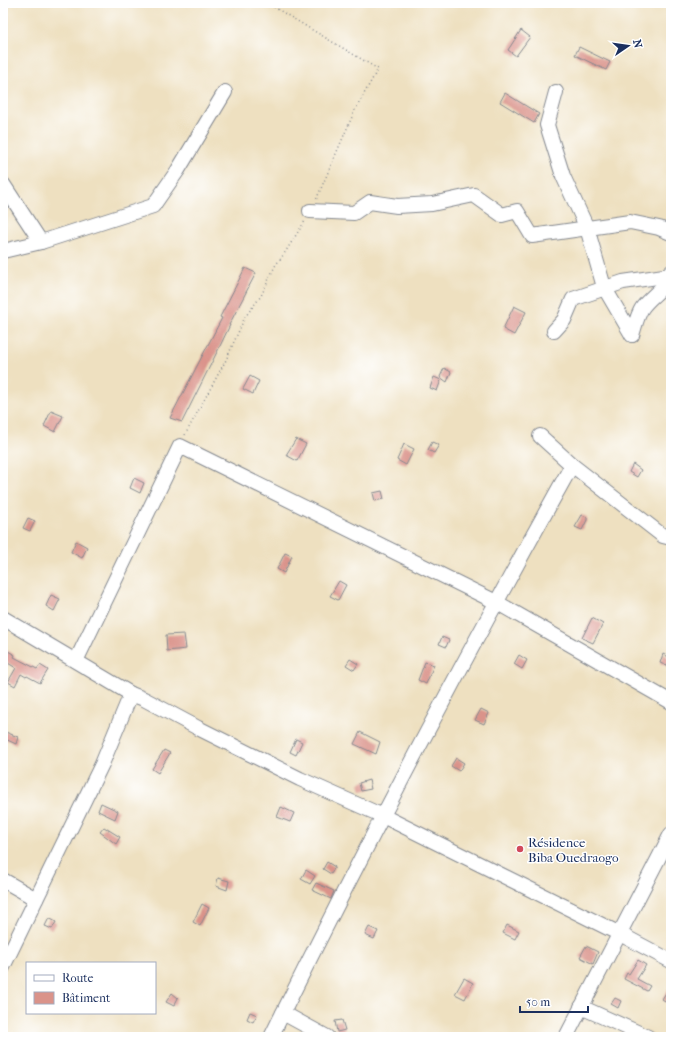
<svg xmlns="http://www.w3.org/2000/svg" width="674" height="1040" viewBox="0 0 674 1040" font-family="'IM FELL French Canon',serif">
<style>
.building{fill:#da938a}
.lines{fill:none;stroke-linecap:round;stroke-linejoin:round}
.minor-casing{stroke:#84888f;stroke-width:16}
.path{stroke:#84888f;stroke-width:1.5;stroke-dasharray:1 3;stroke-linecap:butt}
.minor{stroke:#fff;stroke-width:14}
.poi-dot{fill:#d1495b;stroke:#fff;stroke-width:1.5}
.labels{text-anchor:middle;stroke-width:3;stroke-linejoin:round;paint-order:stroke}
.poi-label{font-size:13px;fill:#1b2f5e;stroke:#fff;text-anchor:start}
</style>
<rect width="100%" height="100%" fill="#fff"/>
<filter id="ink" filterUnits="userSpaceOnUse"><feTurbulence type="fractalNoise" baseFrequency=".025" numOctaves="2"/><feDisplacementMap in="SourceGraphic" scale="8" xChannelSelector="R" yChannelSelector="G"/><feConvolveMatrix kernelMatrix="1 2 1 2 8 2 1 2 1" color-interpolation-filters="sRGB"/></filter>
<filter id="wash" filterUnits="userSpaceOnUse"><feTurbulence type="fractalNoise" baseFrequency=".012" numOctaves="4" result="noise"/><feDisplacementMap in="SourceGraphic" scale="16" xChannelSelector="R" yChannelSelector="G"/><feGaussianBlur stdDeviation="0.9" result="paint"/><feColorMatrix in="noise" values="0 0 0 0 0 0 0 0 0 0 0 0 0 0 0 0 0 1.4 0 .05"/><feComposite in="paint" operator="in"/></filter>
<g filter="url(#wash)">
<rect width="100%" height="100%" fill="#eee0c0"/>
<g id="blocks">
<!-- building -->
<g class="building">
<path d="M521,30L530,37L516,56L508,50Z"/>
<path d="M579,47L610,62L606,70L575,55Z"/>
<path d="M505,93L539,114L534,123L500,102Z"/>
<path d="M245,268L256,273L229,325H230L220,346L182,422L170,418L222,318L220,317Z"/>
<path d="M514,306L526,312L514,335L503,329Z"/>
<path d="M444,368L451,372L447,382L440,377Z"/>
<path d="M250,376L259,381L253,394L243,389Z"/>
<path d="M434,377L441,380L437,391L430,388Z"/>
<path d="M51,411L63,416L55,432L44,426Z"/>
<path d="M296,439L306,444L297,461L286,455Z"/>
<path d="M432,442L439,445L434,453L428,450Z"/>
<path d="M404,444L414,449L406,465L397,460Z"/>
<path d="M633,464L641,470L637,477L629,472Z"/>
<path d="M134,478L144,483L140,493L130,488Z"/>
<path d="M382,491L384,499L375,501L373,493Z"/>
<path d="M582,515L587,517V520L582,530L575,527Z"/>
<path d="M28,518L35,521L30,531L23,528Z"/>
<path d="M76,541L87,547L82,558L71,552Z"/>
<path d="M285,553L292,556L284,573L277,569Z"/>
<path d="M339,581L346,585L338,600L330,596Z"/>
<path d="M51,595L60,599L54,611L46,606Z"/>
<path d="M592,618L603,624L593,643L582,638Z"/>
<path d="M184,634L186,649L167,651L166,635Z"/>
<path d="M442,637L449,640L446,647L439,644Z"/>
<path d="M8,651L15,655L14,657L37,669L40,665L48,670L40,683L27,676L26,677L21,674L15,686L8,682L16,668L3,660Z"/>
<path d="M663,654L671,658L667,666L660,663Z"/>
<path d="M519,655L527,660L522,669L514,664Z"/>
<path d="M350,659L358,664L354,670L346,665Z"/>
<path d="M425,662L434,665L426,684L418,680Z"/>
<path d="M481,709L489,713L484,724L475,720Z"/>
<path d="M3,731L18,737L16,744L3,738Z"/>
<path d="M360,732L380,742L376,754L354,744Z"/>
<path d="M296,739L302,742L296,755L290,752Z"/>
<path d="M164,750L170,753L158,773L152,769Z"/>
<path d="M456,758L464,763L459,771L451,766Z"/>
<path d="M369,780L371,789L361,791L359,783Z"/>
<path d="M101,803L118,811L115,819L98,811Z"/>
<path d="M281,807L294,813L290,822L277,817Z"/>
<path d="M104,827L120,837L116,844L100,832Z"/>
<path d="M327,862L335,867L331,874L323,869Z"/>
<path d="M306,870L315,876L310,884L301,879Z"/>
<path d="M218,878L229,881L227,890L216,886Z"/>
<path d="M316,883L334,891L331,899L312,890Z"/>
<path d="M202,904L209,908L200,926L193,922Z"/>
<path d="M49,918L56,922L52,929L45,926Z"/>
<path d="M507,925L519,931L515,939L503,933Z"/>
<path d="M369,927L378,931L374,939L365,935Z"/>
<path d="M586,946L598,952L593,964L580,957Z"/>
<path d="M638,960L646,965L637,979L650,986L647,991L624,979L627,973L629,974Z"/>
<path d="M464,978L473,983L465,999L455,994Z"/>
<path d="M671,985V1005L662,999Z"/>
<path d="M172,993L178,998L174,1006L166,1002Z"/>
<path d="M615,998L621,1001L618,1008L611,1004Z"/>
<path d="M250,1012L257,1015L253,1022L247,1019Z"/>
<path d="M342,1020L345,1030L337,1032L335,1021Z"/>
</g>
</g>
</g>
<g filter="url(#ink)">
<use href="#blocks" fill-opacity="0" stroke="#84888f" stroke-width="1"/>
<g class="lines">
<!-- minor casing -->
<g class="minor-casing">
<g id="minor">
<path d="M556,92L547,125L563,176L587,228L604,287L632,335"/>
<path d="M3,184L41,242"/>
<path d="M310,211L354,213L370,202L397,206L432,204L474,195L502,215L517,211L532,236L630,222L659,228L671,233"/>
<path d="M3,251L41,242L153,206L178,170L225,92"/>
<path d="M554,331L564,320L573,299L623,282L671,275"/>
<path d="M632,335C635,326 637,316 642,308C651,295 667,288 671,272"/>
<path d="M540,436L572,465L663,536L671,538"/>
<path d="M3,618L131,694L144,699L198,728L300,779L383,816L620,934L671,961"/>
<path d="M76,661L180,446L496,602L671,702"/>
<path d="M3,880L36,899"/>
<path d="M3,967L102,764L131,694"/>
<path d="M581,1007L648,1037"/>
<path d="M283,1013L327,1037"/>
<path d="M271,1037C366,844 467,653 572,465"/>
<path d="M566,1037L671,834"/>
</g>
</g>
<!-- path -->
<g class="path">
<path d="M267,3L378,69L355,110L316,200"/>
<path d="M185,435L226,360L245,317L261,296L275,266L284,254L305,221"/>
</g>
<!-- minor -->
<use href="#minor" class="minor"/>
</g>
</g>
<!-- markers -->
<circle class="poi-dot" cx="520" cy="849" r="4"/>
<g class="labels">
<!-- poi labels -->
<g class="poi-label">
<text x="528" y="847">Résidence<tspan x="528" dy="15">Biba Ouedraogo</tspan></text>
</g>
</g>
<!-- margin -->
<rect width="674" height="1040" fill="none" stroke="#fff" stroke-width="16"/>
<!-- legend -->
<rect x="26" y="962" width="130" height="52" fill="#ffffff" stroke="#a4acbf"/>
<rect x="34" y="975" width="20" height="6" fill="#ffffff" stroke="#a4acbf"/>
<text x="62" y="982" font-size="12" fill="#1b2f5e">Route</text>
<rect x="34" y="992" width="20" height="12" fill="#da938a" stroke="#a4acbf"/>
<text x="62" y="1002" font-size="12" fill="#1b2f5e">Bâtiment</text>
<!-- north arrow -->
<g transform="translate(628 46) rotate(77)" stroke="#ffffff" stroke-width="3" paint-order="stroke">
<path d="M0-3L7 15L0 10L-7 15Z" fill="#1b2f5e"/>
<text y="-6" font-size="11" font-weight="bold" text-anchor="middle" fill="#1b2f5e">N</text>
</g>
<!-- scale -->
<path d="M520 1006v6h68v-6" fill="none" stroke="#1b2f5e" stroke-width="2"/>
<text x="526" y="1006" font-size="12" fill="#1b2f5e" stroke="#ffffff" stroke-width="3" paint-order="stroke">50 m</text>
</svg>
